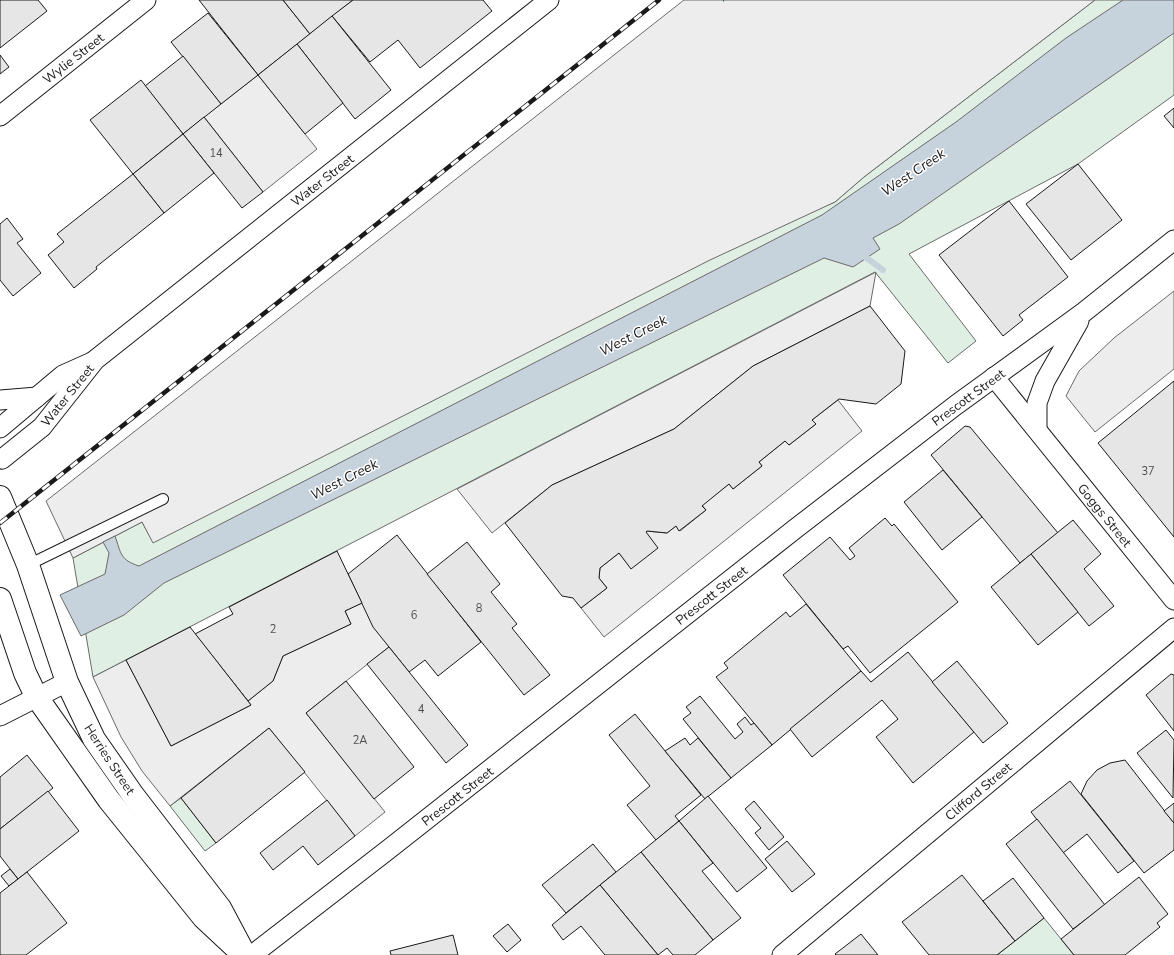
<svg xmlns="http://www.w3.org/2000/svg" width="1174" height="955" viewBox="0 0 1174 955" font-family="'Nunito Sans',sans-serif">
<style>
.green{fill:#e0efe3;stroke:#6a6a6a}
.parking{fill:#ededed;stroke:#6a6a6a}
.water{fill:#c6d2dc;stroke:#6a6a6a}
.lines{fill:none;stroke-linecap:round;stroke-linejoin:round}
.stream{stroke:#c6d2dc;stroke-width:6}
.building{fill:#e6e6e6;stroke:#1a1a1a}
.service-casing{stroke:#1a1a1a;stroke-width:12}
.minor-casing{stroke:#1a1a1a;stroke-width:21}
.secondary-casing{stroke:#1a1a1a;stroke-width:24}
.service{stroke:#fff;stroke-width:10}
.minor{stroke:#fff;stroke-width:19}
.secondary{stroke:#fff;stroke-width:22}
.rail-casing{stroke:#1a1a1a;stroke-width:4.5}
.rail{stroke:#fff;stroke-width:3;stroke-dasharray:9;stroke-linecap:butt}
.hedge{stroke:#2b5a34;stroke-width:3;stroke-dasharray:2 3;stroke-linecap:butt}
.labels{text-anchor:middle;stroke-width:3;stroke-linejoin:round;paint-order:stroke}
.number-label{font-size:11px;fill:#4d4d4d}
.street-label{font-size:13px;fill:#1a1a1a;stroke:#fff}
.water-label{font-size:14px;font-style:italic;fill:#1a1a1a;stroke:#fff}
</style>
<rect width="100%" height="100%" fill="#fff"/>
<!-- green -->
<g class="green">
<path d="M1095,0H1174V95L1078,164L909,254L976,341L948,363L875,272L93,677L73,558L142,522L149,535L707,255L835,202L864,177Z"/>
<path d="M181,798L216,843L205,851L170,806Z"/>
<path d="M1044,918L1074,955H997Z"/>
</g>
<!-- parking -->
<g class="parking">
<path d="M684,0H1095L864,177L835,202L710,260L153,543L142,522L73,558L46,501Z"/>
<path d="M258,75L317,149L263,192L204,117Z"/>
<path d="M876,272L870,306L753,366L674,429L552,485L492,533L457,489Z"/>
<path d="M1174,291V369L1095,432L1066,396L1079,371L1114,338Z"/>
<path d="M838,400L862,431L604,637L581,608L607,588L599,578L600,568L619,553L631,568L646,532L647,531L667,533L676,526L680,531L706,510L702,505L729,484L733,489L762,466L759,462L785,441L789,445L816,424L812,420Z"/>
<path d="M362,603L389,647L306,713L385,812L355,836L269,728L170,806L142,771L121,737L93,677L126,660L171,746L251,705L248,701L273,681L283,656L351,624L345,611Z"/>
</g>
<!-- water -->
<path class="water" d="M1123,0H1174V33L899,224L873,238L880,249L853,267L824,258L164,583L124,615L81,636L60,595L105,574L109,553L103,542L115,536C121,553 120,560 139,566L822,215L956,122L1066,38Z"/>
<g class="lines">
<!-- stream -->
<path class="stream" d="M860,253L883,270"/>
</g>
<!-- building -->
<g class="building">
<path d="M0,0H38L47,11L0,48Z"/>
<path d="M199,0H283L310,34L258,75Z"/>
<path d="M283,0H353L310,34Z"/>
<path d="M353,0H483L492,11L420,68L398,40L370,62L332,16Z"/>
<path d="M208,13L258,75L221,104L171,42Z"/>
<path d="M332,16L391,90L355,119L297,44Z"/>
<path d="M297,44L343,103L305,134L258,75Z"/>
<path d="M0,55L9,67L0,74Z"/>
<path d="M183,56L221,104L183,134L145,86Z"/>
<path d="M141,80L183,134L133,174L90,120Z"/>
<path d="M1174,108V128L1164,116Z"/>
<path d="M204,117L263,192L242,208L183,134Z"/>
<path d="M183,134L214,173L164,213L133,174Z"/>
<path d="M1078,164L1122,220L1071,260L1026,204Z"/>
<path d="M133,174L164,213L96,267L97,269L74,288L48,255L64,242L57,234Z"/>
<path d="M1009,201L1068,277L1019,315L1023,320L1003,336L939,255Z"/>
<path d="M7,218L23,239L17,243L41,273L13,296L0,280V224Z"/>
<path d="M870,306L905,351L901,384L876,404L839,399L812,420L816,424L789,445L785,441L759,462L762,466L733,489L729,484L702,506L706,510L679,531L676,526L667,533L647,531L646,532L658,548L631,569L619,553L600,568L599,578L607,588L581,608L573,598L562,596L505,523L552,485L674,429L753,366Z"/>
<path d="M1174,381V537L1098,443Z"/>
<path d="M965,426L970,427L1058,533L1020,563L931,455Z"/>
<path d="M943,470L982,517L942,550L904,502Z"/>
<path d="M885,518L892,526L894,524L958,602L870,673L848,646L843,649L783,575L830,537L850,560L855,556L849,548Z"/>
<path d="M1073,520L1101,554L1084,569L1114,606L1089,626L1031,554Z"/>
<path d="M397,535L481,642L438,676L425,660L409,672L373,627L348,574Z"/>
<path d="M467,542L500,584L491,592L517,624L512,628L550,675L524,695L427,574Z"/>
<path d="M337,551L362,603L345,611L351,624L283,656L273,681L248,701L195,634L233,614L229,607Z"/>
<path d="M1031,554L1078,612L1038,645L991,587Z"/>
<path d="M806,604L861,671L772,745L716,677L728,668L724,663L786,612L790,617Z"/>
<path d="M190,627L251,705L171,746L126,660Z"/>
<path d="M389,647L468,745L446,763L367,664Z"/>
<path d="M908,652L974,732L913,783L876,737L898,719L882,700L812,757L790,729L861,671L871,682Z"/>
<path d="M957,661L1008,723L983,743L932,682Z"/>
<path d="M1171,674L1174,675V731L1146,695Z"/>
<path d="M346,681L414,767L374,799L306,713Z"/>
<path d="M700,696L735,739L743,732L737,724L745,717L751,725L754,723L772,745L731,778L683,719L691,713L686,707Z"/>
<path d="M635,714L701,795L675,816L679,821L656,840L627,805L650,786L609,735Z"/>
<path d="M269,728L305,772L216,843L181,798Z"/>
<path d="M1166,730L1174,740L1173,798L1137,753Z"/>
<path d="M685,738L690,745L698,738L731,778L705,799L665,751Z"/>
<path d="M27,755L53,788L0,829V777Z"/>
<path d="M1125,760L1174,823V850L1144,873L1081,794L1087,781L1097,770L1110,763Z"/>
<path d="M1070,781L1134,861L1118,873L1087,834L1063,853L1031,812Z"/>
<path d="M48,791L79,831L18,879L0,856V829Z"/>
<path d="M708,796L767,868L737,892L679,821Z"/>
<path d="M327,800L355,836L318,865L303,846L273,870L260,853Z"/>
<path d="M754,801L784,837L769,850L755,833L761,828L745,809Z"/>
<path d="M1174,803V823L1164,811Z"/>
<path d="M1037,819L1105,905L1073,929L1006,844Z"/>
<path d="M679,821L713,863L702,871L741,918L713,940L641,852Z"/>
<path d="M787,841L815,874L792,892L765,859Z"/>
<path d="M593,844L616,872L566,913L542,885Z"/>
<path d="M641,852L713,940L695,955H673L667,948L658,955L600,885Z"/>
<path d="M10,869L18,879L9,886L1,876Z"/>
<path d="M27,872L67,923L26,955H0V893Z"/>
<path d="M962,875L1015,941L997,955H929L902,922Z"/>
<path d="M1139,877L1168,914L1157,923L1160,927L1125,955H1074L1061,939Z"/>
<path d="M1013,878L1044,918L1015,941L983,901Z"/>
<path d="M600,885L658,955H605L581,926L563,940L552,925Z"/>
<path d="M508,924L521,940L507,952L493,936Z"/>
<path d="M861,934L878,955H836L835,954Z"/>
<path d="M453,935L458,955H391L390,951Z"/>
</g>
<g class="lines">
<!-- service casing -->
<g class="service-casing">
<path id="service" d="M28,565L163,499"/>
</g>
<!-- minor casing -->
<g class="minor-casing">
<g id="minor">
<path d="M0,116L146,0"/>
<path d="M994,377L1174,600"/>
<path d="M0,400L37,397"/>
<path d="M0,428L63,375L92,362"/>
<path d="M1037,429V403L1045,381L1079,321"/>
<path d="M0,458L2,459L42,427L95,360L549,0"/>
<path d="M0,716L67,682"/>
<path d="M252,955L389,849L795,529L956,405L1084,312L1174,240"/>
<path d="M782,955L1174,628"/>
</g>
</g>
<!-- secondary casing -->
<g class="secondary-casing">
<g id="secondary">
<path d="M0,497L28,565L67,682L94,739L133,795L220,908L245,955"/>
<path d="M0,599L25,673L36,696L109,800L204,918L234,946"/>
</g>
</g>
<!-- service -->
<use href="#service" class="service"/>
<!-- minor -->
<use href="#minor" class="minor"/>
<!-- secondary -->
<use href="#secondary" class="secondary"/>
<!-- rail casing -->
<g class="rail-casing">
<path id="rail" d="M0,523L659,0"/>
</g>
<!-- rail -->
<use href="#rail" class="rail"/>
<!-- hedge -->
<path class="hedge" d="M723,0H724"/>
</g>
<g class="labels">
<!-- number labels -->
<g class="number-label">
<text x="216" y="157">14</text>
<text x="1148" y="475">37</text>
<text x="479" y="612">8</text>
<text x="414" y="619">6</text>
<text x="273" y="633">2</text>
<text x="421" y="713">4</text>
<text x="360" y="744">2A</text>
</g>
<!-- street labels -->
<g class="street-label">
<text transform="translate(73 58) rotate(-38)" y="5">Wylie Street</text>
<text transform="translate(322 180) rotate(-38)" y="5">Water Street</text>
<text transform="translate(67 395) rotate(-51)" y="5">Water Street</text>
<text transform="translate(968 397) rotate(-36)" y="5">Prescott Street</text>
<text transform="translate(1105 515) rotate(51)" y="5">Goggs Street</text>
<text transform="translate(711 595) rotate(-38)" y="5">Prescott Street</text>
<text transform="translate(110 759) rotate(57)" y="5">Herries Street</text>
<text transform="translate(978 791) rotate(-40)" y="5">Clifford Street</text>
<text transform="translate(457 796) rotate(-38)" y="5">Prescott Street</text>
</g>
<!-- water labels -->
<g class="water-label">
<text transform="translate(913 172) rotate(-34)" y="5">West Creek</text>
<text transform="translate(633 335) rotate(-27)" y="5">West Creek</text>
<text transform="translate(344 479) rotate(-27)" y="5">West Creek</text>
</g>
</g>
</svg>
